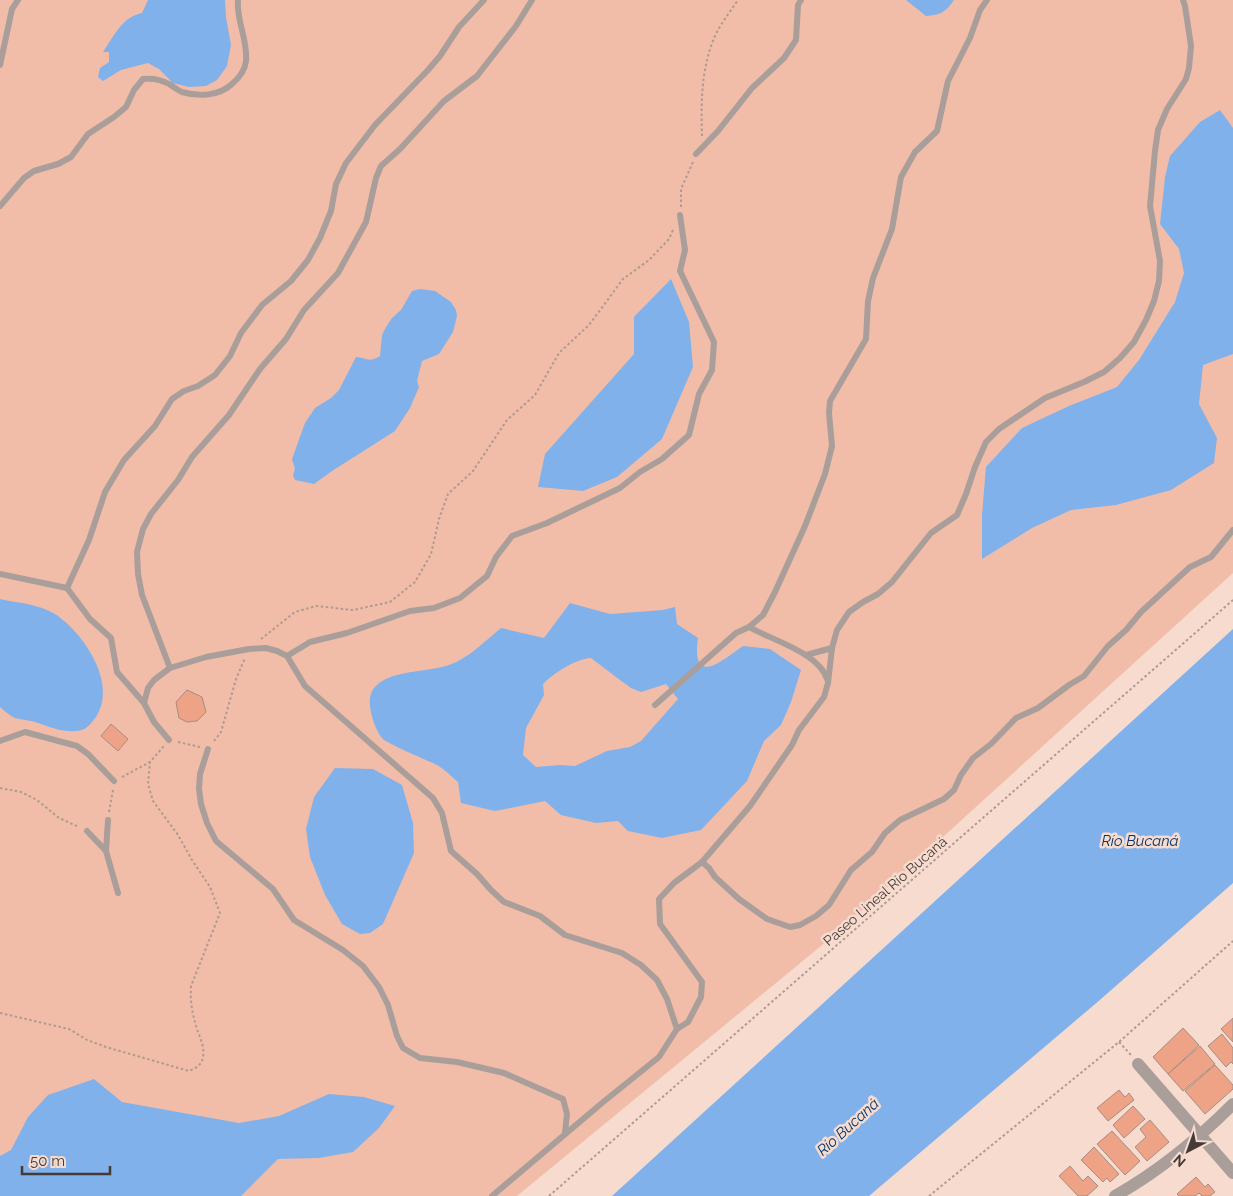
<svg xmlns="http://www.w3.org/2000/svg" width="1233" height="1196" viewBox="0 0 1233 1196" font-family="Raleway,sans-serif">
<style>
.green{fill:#f1bda8}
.water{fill:#81b1eb;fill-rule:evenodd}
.building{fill:#efa386;stroke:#a68c82}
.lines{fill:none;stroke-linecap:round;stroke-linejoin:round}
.path{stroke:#af9a91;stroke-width:2;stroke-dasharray:2.5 2.5;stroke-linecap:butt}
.service{stroke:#aa9e9a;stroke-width:6}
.minor{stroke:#aa9e9a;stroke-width:12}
.labels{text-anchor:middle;stroke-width:5;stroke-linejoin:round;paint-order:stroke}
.street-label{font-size:14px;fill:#453a35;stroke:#f7dbcf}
.water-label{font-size:15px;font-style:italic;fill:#03366a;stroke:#f7dbcf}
</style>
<rect width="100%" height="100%" fill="#f7dbcf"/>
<!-- green -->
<path class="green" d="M0,0H1233V573L844,927L517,1196H0Z"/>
<!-- water -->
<g class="water">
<path d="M148,0H225L226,17L231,45L227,66L217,80L206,86L189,87L173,83L159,69L148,63L121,70L103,81L98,77L100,68L109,62V52H103C114,36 122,17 142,13Z"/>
<path d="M906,0H954C946,12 940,15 926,16Z"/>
<path d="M1220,110L1233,128V354L1203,365L1199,404L1217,438L1214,463L1171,490L1116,505L1071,510L1032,528L982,559V515L986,467L1022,428L1069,406L1117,387L1139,360L1175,302L1184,273L1179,249L1160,224L1165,177L1170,156L1200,122Z"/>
<path d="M671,279L689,322L693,367L662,439L617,477L583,491L538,487L545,454L634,354V317Z"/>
<path d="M420,289L435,291L451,302L456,310L457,316L453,332L439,354L422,361L417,381L419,387L410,408L395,431L332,471L314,484L295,480L293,475L295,469L292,459L305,423L315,408L331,398L339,390L356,357C367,358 369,363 380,356L382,335L386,327L392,318L401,310L412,291Z"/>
<path d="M0,599C18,603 39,604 55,614C84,633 118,684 96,717C92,722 88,728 82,730C67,734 52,728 38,723C31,720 23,720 15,718C10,716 5,711 0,707Z"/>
<path d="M570,603L610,614L663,610L675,607L677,624L698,638C691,688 722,661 743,646L770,649L801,670L791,702L781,725L764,741L747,781L701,830L662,838L628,831L618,821L596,823L561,815L545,801L495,811L461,803L458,782C451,776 444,769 437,765C427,760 387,744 382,738C376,731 371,716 370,706C366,668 424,674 449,665C469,658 485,641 501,628L544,638ZM591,658L616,677L631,688L641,692L666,684L678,699L641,741L630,747L607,751L575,766L560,765L536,767L523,755L526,728L544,695L543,684C554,673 575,659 591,658Z"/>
<path d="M1233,629V883L1101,999L869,1196H612Z"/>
<path d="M335,768L373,769L402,785L413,823L414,853L383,924L370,933L360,934L342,924L325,895L310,857L306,829L314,797Z"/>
<path d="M94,1079L122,1102L239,1123L279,1116L329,1094L364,1097L395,1106L379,1128L353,1152L319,1158L278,1159L241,1196H0V1156L11,1150L28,1117L48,1095Z"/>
</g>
<!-- building -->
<g class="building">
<path d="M187,690L202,697L206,712L197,721L187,722L179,718L176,702Z"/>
<path d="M111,724L128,739L118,751L101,736Z"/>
<path d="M1233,1018V1042L1221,1029Z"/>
<path d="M1183,1028L1199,1045L1168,1074L1153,1057Z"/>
<path d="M1222,1034L1233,1048V1064L1231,1062L1226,1067L1208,1046Z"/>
<path d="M1200,1046L1215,1064L1183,1091L1168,1074Z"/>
<path d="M1215,1065L1233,1085V1089L1205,1114L1185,1091Z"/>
<path d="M1119,1090L1125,1097L1129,1093L1134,1100L1108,1121L1097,1108Z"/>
<path d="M1133,1106L1145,1119L1124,1138L1113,1125Z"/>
<path d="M1150,1120L1169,1142L1147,1161L1135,1147L1146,1137L1140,1129Z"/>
<path d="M1112,1131L1140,1161L1125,1175L1097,1144Z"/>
<path d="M1094,1147L1119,1174L1110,1182L1107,1178L1103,1182L1081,1160Z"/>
<path d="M1070,1166L1083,1181L1088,1176L1098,1186L1087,1196H1078L1059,1176Z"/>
<path d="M1196,1177L1205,1187L1208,1184L1215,1192L1210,1196H1202L1199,1193L1195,1196H1179L1177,1194Z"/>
</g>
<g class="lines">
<!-- path -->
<g class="path">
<path d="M702,136C701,102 701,68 715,36C721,23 730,12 738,0"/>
<path d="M681,207V189L693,162"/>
<path d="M261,639L295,612L316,606L353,610L390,602L415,582L431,554L439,519L448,494L473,471L507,420L535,395L559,353L589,325L623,279L649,260L669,239L673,230"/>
<path d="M214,741L221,732L236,679L245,658"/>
<path d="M178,742L200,747"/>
<path d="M122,777L150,762L164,746"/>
<path d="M0,788L21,792L37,800L59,818L79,827"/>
<path d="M109,812L113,790"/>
<path d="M0,1013L69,1029L87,1040L106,1047L189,1071C196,1068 202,1065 203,1057C205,1046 199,1036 196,1026C192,1012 190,1000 191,986L220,913L210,887L192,860L178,835L153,801L148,784L150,762"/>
<path d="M1119,1042L1131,1055"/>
<path d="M549,1196L1233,600"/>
<path d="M929,1196L1119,1042L1233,941"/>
</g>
<!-- service -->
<g class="service">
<path d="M0,65L12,9L18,0"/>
<path d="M696,154L718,131L752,88L784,58L796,40L798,5L801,0"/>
<path d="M0,206L24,178L34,171L58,164L71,157L88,134L114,117L126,107L134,90L143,79C152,78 160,79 169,84C173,86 177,90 182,92C199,97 219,96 232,84C239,78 245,70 246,61C248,40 236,20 238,0"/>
<path d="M0,574L67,588L90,619L111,638L117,672L144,703"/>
<path d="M67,588L89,540L105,492L124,460L155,426L172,399L184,391L198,386L215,375L230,356L241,333L262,305L291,281L308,260L320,238L331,211L336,184L346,163L375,125L428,70L440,56L459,27L484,0"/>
<path d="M749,627L763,615L775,592L805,526L825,474L832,446L829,413L830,401L866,339L868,301L873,278L892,229L901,177L915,152L937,131L948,81L970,38L980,10L987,0"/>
<path d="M806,655L832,648"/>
<path d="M287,656L310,642L347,633L410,611L434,608L460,598L487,576L496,557L512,536L547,523L620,488L640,472L662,459L689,435L699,394L712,370L714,342L680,271L685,250L680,215"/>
<path d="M170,668L142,595L138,574L137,552L143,529L151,514L178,480L192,457L229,415L260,369L286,339L304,310L338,273L366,222L376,178L381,166L400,149L444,101L477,76L516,26L532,0"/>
<path d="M655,705L736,633L749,627C772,640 819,653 827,679"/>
<path d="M169,740L154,722L144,703L148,688L154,680L170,668L206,657L249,649L266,648L277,651L287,656L305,686L433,798L442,813L451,851L477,874L491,890L504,902L540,916L565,935L622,953L641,965L657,980L667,999L677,1029L688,1022L701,997L702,982L660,924L659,899L674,883L702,862L750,806L792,745L799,730L824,697L828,683L832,648L837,630L849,612L863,602L878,594L892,582L931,533L957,515L966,494L975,467L986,442L999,429L1045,398L1084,382L1104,372L1120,358L1134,342L1146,320L1154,301L1159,281L1160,261L1150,206L1155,151L1158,130L1167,109L1186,79L1189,68L1191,46L1185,6L1183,0"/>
<path d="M0,741L25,732L77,746L88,754L114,781"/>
<path d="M208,749L200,774L199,789L201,804L207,823L216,841L273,889L294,920L343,950L363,966L379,987L388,1005L397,1036L403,1048L420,1058L457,1062L504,1073L563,1099L567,1114L565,1133"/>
<path d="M108,820L106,851L118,893"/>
<path d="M87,831L106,851"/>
<path d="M702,862L709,868L715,877L739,899L767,919L790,927L800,925L816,916L829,905L851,870L872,852L885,833L900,820L944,799L954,790L961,775L973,758L991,744L1016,718L1038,708L1069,685L1084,676L1108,646L1126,630L1141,612L1190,567L1211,557L1233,530"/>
<path d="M492,1196L602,1103L659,1057L677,1029"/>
</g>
<!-- minor -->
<g class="minor">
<path d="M1138,1064L1233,1173"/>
<path d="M1115,1196C1159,1171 1198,1139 1233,1104"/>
</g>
</g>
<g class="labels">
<!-- street labels -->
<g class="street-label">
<text transform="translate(885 891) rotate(-41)" y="5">Paseo Lineal Río Bucaná</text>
</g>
<!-- water labels -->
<g class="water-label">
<text x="1140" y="846">Río Bucaná</text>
<text transform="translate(848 1127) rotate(-42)" y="5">Río Bucaná</text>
</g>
</g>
<!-- north arrow -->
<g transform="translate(1188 1151) rotate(221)" stroke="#f7dbcf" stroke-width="4" paint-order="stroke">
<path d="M0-4L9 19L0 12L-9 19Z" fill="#453a35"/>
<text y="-8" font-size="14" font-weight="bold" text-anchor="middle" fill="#453a35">N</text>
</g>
<!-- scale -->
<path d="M22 1166v8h88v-8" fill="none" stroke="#453a35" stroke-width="2.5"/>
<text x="30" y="1166" font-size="15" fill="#453a35" stroke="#f7dbcf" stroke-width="4" paint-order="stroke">50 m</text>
</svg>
